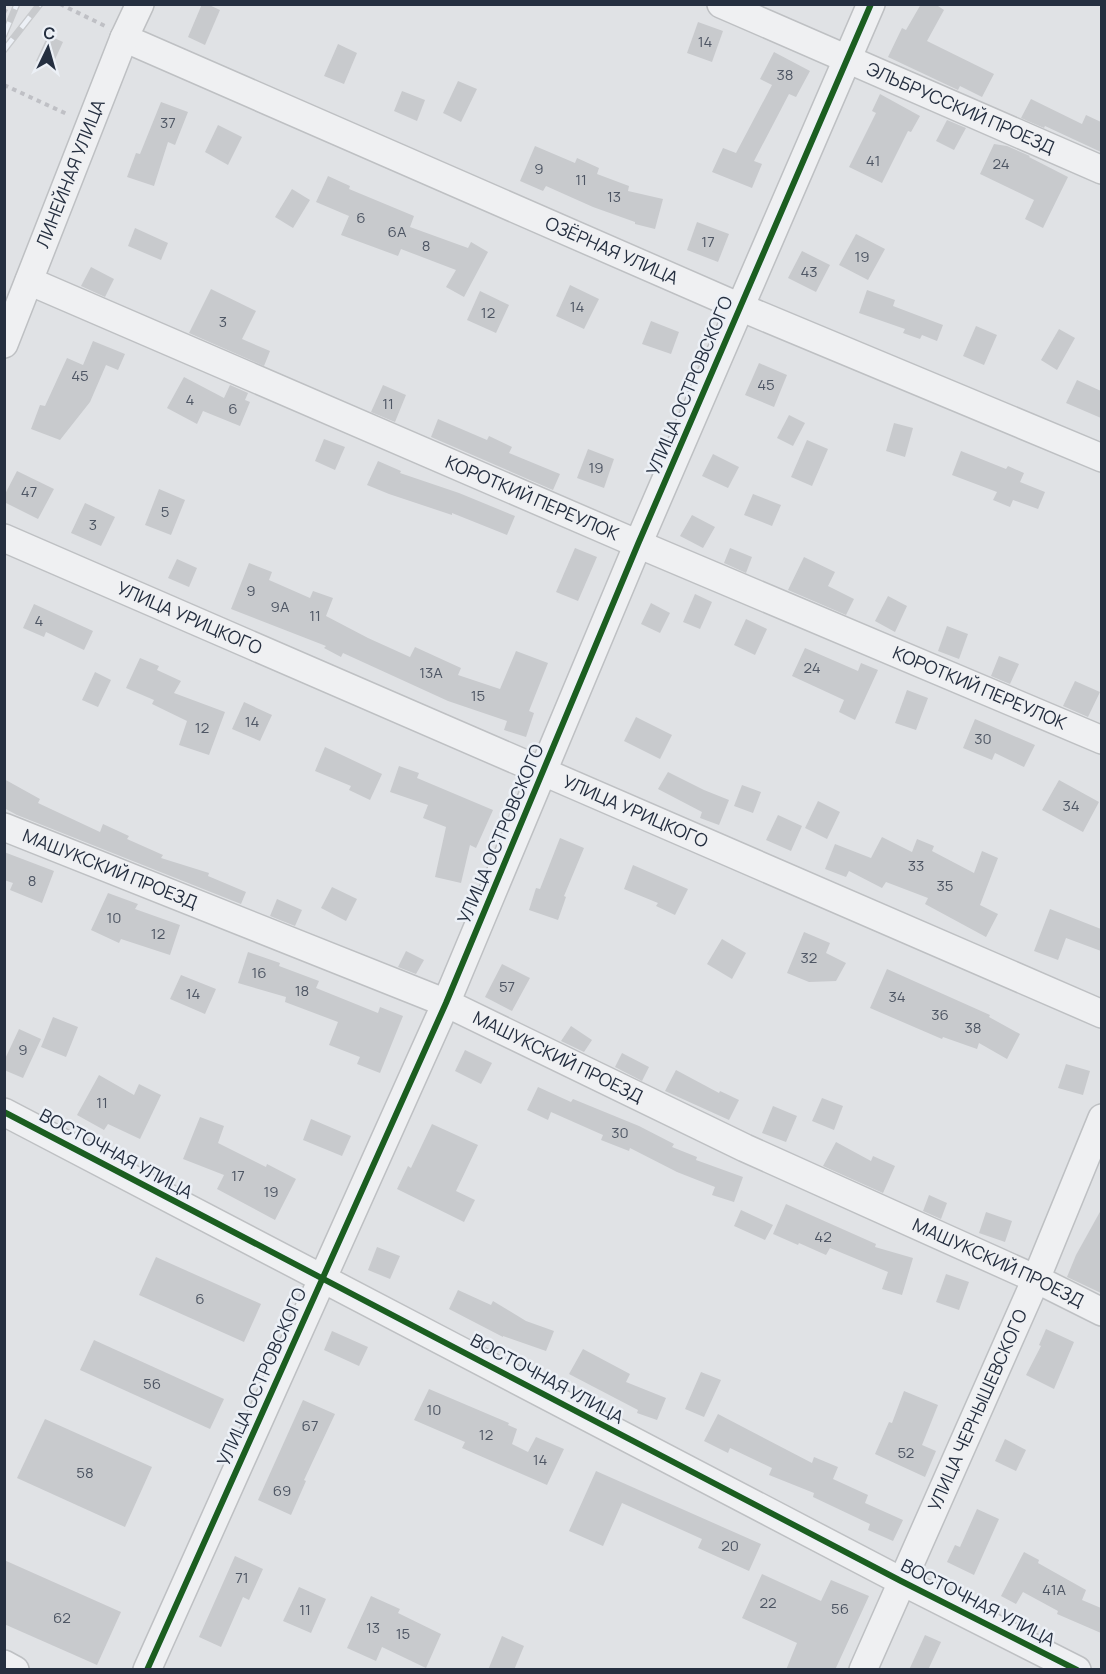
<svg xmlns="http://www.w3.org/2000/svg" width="1106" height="1674" viewBox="0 0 1106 1674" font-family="Manrope,sans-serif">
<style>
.building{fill:#c8cacd}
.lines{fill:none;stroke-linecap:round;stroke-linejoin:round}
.minor-casing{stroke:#bec0c3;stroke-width:30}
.path{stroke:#bfc0c5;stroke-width:4;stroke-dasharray:4.5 4.5;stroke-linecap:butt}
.minor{stroke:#eff0f2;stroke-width:27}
.rail-casing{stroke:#c8cacd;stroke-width:7}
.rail{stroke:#ecf0f6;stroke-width:4.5;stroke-dasharray:14;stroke-linecap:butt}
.cycleway-casing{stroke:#ecf0f6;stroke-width:10}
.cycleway{stroke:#1b5e20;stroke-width:6}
.labels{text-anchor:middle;stroke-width:5;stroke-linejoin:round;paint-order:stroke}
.number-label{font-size:15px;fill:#4e5664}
.street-label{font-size:18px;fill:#252f40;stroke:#ecf0f6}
</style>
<rect width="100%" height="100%" fill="#e0e2e5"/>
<!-- building -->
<g class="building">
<path d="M202,4H207L220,10L205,45L188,37Z"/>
<path d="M921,4H935L944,10L927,41L994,74L982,97L960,86L958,90L888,57L902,28L906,30Z"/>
<path d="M698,22L723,31L712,62L687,53Z"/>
<path d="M48,35L63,42L51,68L36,61Z"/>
<path d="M338,44L357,53L344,84L324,76Z"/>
<path d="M774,52L810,71L796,97L789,94L754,161L762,164L752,188L712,172L723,148L736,153L772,85L760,79Z"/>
<path d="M458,81L477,89L461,122L443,113Z"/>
<path d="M402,91L425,100L417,121L394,111Z"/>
<path d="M880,94L920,116L911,132L908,131L882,183L849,167L876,113L872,111Z"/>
<path d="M1031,99L1082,124L1086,115L1101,122V152L1045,126L1044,128L1021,118Z"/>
<path d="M161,102L188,112L175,145L168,142L154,186L127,177L136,153L140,154Z"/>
<path d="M947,120L966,128L954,150L936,141Z"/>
<path d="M218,125L242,137L228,165L205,152Z"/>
<path d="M994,144L1007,146L1030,156L1029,157L1068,177L1043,228L1025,219L1034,200L980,174Z"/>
<path d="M535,146L575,163L577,158L599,168L597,174L629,186L628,191L663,199L655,229L635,224V222L593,207L546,186L543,191L520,181Z"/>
<path d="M328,176L350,186L349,189L414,216L410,227L468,248L471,242L488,252L464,297L446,287L456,270L401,249L398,256L341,235L349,216L316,202Z"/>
<path d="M292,189L310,200L293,228L275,217Z"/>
<path d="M697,222L729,234L718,262L687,250Z"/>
<path d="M135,228L168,243L161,260L128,246Z"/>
<path d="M856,234L885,249L868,280L839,265Z"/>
<path d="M802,251L830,265L816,292L788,278Z"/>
<path d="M91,267L114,279L105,297L81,286Z"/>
<path d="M570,285L599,299L584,329L556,316Z"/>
<path d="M211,289L256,311L242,339L270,351L264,366L189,333Z"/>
<path d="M867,290L895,300L893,306L943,325L937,341L922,335L920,339L903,333L905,329L859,313Z"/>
<path d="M480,291L509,305L496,333L467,320Z"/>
<path d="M651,321L679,332L671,354L642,344Z"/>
<path d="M976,326L997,335L984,365L963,356Z"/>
<path d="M1059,329L1075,338L1057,370L1041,360Z"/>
<path d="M93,341L125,354L118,370L106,365L90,402L60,440L31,429L40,405L45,406L67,358L83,365Z"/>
<path d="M759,363L787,375L774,407L745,395Z"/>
<path d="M184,377L224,398L230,385L248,393L245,400L250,402L240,426L203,411L197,424L167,408Z"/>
<path d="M1077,380L1101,391V418L1066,403Z"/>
<path d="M383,385L406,395L395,422L371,412Z"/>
<path d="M789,415L805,423L793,446L777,438Z"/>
<path d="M438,419L487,440L489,436L512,447L509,453L560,474L553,490L431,437Z"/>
<path d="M894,423L913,428L905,457L886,451Z"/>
<path d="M324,439L345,447L335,470L315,461Z"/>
<path d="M807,440L828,449L812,486L791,477Z"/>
<path d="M588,449L614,459L604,488L577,478Z"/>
<path d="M961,451L1006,469L1008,466L1024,473L1020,482L1045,492L1038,509L1013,500L1010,507L993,500L997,492L952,475Z"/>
<path d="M713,454L739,467L728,488L702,476Z"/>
<path d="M378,461L401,471L400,473L459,493L515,516L507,535L452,513V515L389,494L367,485Z"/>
<path d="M17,471L54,489L38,519L4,502V496Z"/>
<path d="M159,489L185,500L171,535L145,525Z"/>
<path d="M753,494L781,505L772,526L744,515Z"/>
<path d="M85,503L115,517L101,546L71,533Z"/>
<path d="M692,515L715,527L703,548L680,536Z"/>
<path d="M575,548L597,557L578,601L556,592Z"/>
<path d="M730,548L752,557L746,573L724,563Z"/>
<path d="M804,557L835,572L828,586L854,599L846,615L788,590Z"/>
<path d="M177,559L197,568L189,587L168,578Z"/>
<path d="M249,563L272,572L269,580L310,598L313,591L333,598L326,616L368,638L410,657L415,647L461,668L458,675L500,689L516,651L548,663L529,711L534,713L526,737L504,730L507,721L448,701L343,653L341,657L324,648L326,646L231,609Z"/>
<path d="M695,594L712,602L700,629L683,622Z"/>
<path d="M888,596L907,606L895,632L875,621Z"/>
<path d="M651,603L670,613L660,633L641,624Z"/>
<path d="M34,604L93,631L84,650L46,632L44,637L23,628Z"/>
<path d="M746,619L767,629L755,655L734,645Z"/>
<path d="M947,626L968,634L959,659L938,651Z"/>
<path d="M805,648L858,671L861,663L878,670L855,720L839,712L844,700L792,676Z"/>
<path d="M999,656L1019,664L1010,684L991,676Z"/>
<path d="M140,658L159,666L157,670L181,681L174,693L225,712L209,755L179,745L187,721L152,704L154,700L126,688Z"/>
<path d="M95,672L111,680L98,707L82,700Z"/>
<path d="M1075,681L1100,692L1088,717L1063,706Z"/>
<path d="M907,690L928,698L916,730L895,723Z"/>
<path d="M244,702L272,715L260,741L232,729Z"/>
<path d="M636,717L672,735L660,759L624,741Z"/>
<path d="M975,719L1035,745L1024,767L995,753L992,760L963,748Z"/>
<path d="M325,747L382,774L370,800L349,790L351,786L315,771Z"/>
<path d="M399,766L419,773L417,778L493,810L476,848L470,845L461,883L435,877L446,827L423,818L428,805L390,792Z"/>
<path d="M668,772L704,790L729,800L719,825L700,818L702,812L658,789Z"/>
<path d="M4,779L40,799L38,803L100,832L103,824L129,836L127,839L163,855L161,858L209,873L208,876L246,892L241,904L17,815L4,808Z"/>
<path d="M1059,780L1099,802L1083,832L1042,810Z"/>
<path d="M742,785L761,792L753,813L734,806Z"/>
<path d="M818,801L840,812L827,839L805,828Z"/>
<path d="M778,815L802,826L791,851L766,840Z"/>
<path d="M882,837L912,852L917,839L934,846L932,851L974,873L982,851L998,858L980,905L998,914L986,937L925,904L928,898L886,882L882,888L849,871L846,877L825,869L835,844L871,858Z"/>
<path d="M560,838L584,848L564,896L566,897L558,920L529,910L536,888L540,889Z"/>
<path d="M4,852L54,871L42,903L10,890L13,883L4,880Z"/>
<path d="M633,865L688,889L675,915L656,906L658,903L624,889Z"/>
<path d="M332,887L357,899L346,921L321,908Z"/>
<path d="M108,893L138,904L135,909L180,925L170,955L121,939L119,943L91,930Z"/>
<path d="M277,899L302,910L295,926L270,916Z"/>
<path d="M1050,909L1101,929V951L1066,938L1058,960L1034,951Z"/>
<path d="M804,932L830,943L826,953L846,963L836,981L809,982L787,973Z"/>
<path d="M722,939L746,953L732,979L707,964Z"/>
<path d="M406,951L424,960L416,974L398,967Z"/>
<path d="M248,952L280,963L279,966L319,981L316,988L378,1013L380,1007L403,1016L380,1073L357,1064L360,1057L329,1045L338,1022L285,1002L286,997L238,983Z"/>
<path d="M502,964L530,978L512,1011L485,997Z"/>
<path d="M887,969L990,1015L989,1017L1020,1034L1007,1059L979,1043L977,1049L943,1037L942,1039L870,1008Z"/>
<path d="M181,975L216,989L205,1014L170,999Z"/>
<path d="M53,1017L78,1027L66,1057L41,1047Z"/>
<path d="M571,1026L592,1040L584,1052L561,1041Z"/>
<path d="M19,1029L41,1039L23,1078L4,1070V1061Z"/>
<path d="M465,1050L492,1063L481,1084L455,1071Z"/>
<path d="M622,1053L649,1067L642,1081L615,1067Z"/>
<path d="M1066,1064L1090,1071L1083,1095L1058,1088Z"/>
<path d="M676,1070L719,1093L720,1091L739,1100L729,1120L665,1091Z"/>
<path d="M99,1075L134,1095L139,1084L161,1095L140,1139L108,1124L104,1130L77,1115Z"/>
<path d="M538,1087L571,1102L573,1099L639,1126L674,1144L672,1147L697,1157L696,1160L743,1177L734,1202L712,1195L715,1187L677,1172L630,1148L629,1151L601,1140L603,1135L551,1112L548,1120L527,1110Z"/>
<path d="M822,1098L843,1106L834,1130L812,1121Z"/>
<path d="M773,1106L797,1116L786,1142L762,1133Z"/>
<path d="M200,1117L224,1126L218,1143L266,1167L267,1164L296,1179L275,1220L217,1189L224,1175L183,1159Z"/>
<path d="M311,1119L351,1136L342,1156L303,1140Z"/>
<path d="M432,1124L478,1145L456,1191L475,1200L464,1222L397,1189L408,1166L411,1168Z"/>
<path d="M836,1142L871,1161L873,1156L895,1166L883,1193L823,1166Z"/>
<path d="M929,1195L947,1203L941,1219L923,1211Z"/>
<path d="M786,1204L876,1244L875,1247L913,1258L902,1295L882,1289L888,1272L830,1248L826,1255L799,1243L798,1245L773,1234Z"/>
<path d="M741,1210L773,1225L765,1240L734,1226Z"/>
<path d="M1101,1210V1293L1067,1277L1076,1255Z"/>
<path d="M986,1212L1012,1221L1005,1242L979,1233Z"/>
<path d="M377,1247L400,1256L390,1279L368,1270Z"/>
<path d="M156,1257L261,1304L244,1342L139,1295Z"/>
<path d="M946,1274L969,1282L959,1310L936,1302Z"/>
<path d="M458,1290L491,1305L493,1301L526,1321L554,1331L546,1351L503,1336V1337L449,1309Z"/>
<path d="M1046,1329L1074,1342L1054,1389L1026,1375L1041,1346L1039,1345Z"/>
<path d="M332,1331L368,1347L359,1366L324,1350Z"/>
<path d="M94,1340L224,1399L210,1429L80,1370Z"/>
<path d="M583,1349L630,1374L626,1382L666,1398L657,1420L637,1413L638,1410L569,1374Z"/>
<path d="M701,1372L721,1380L704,1417L685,1409Z"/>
<path d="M429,1389L509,1423L508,1425L517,1429L512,1444L528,1452L536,1437L564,1449L547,1485L462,1448L465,1442L414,1420Z"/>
<path d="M904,1391L938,1405L922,1445L936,1451L925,1477L875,1454L889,1422L892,1423Z"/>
<path d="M303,1400L335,1414L304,1480L306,1481L291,1515L258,1500Z"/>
<path d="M718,1414L812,1463L814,1457L838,1467L833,1479L868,1495L865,1503L903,1520L893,1541L868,1530L870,1524L813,1497L814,1493L769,1475L772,1468L730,1448L728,1453L704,1441Z"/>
<path d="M45,1419L152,1467L125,1527L17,1478Z"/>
<path d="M1005,1439L1026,1450L1016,1471L995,1461Z"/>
<path d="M596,1471L761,1544L749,1571L698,1548L702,1539L622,1503L603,1546L569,1531Z"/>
<path d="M977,1509L999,1519L974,1575L947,1562L955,1545L960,1547Z"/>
<path d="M1024,1552L1039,1560L1038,1563L1086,1590L1082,1600L1101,1608V1633L1057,1614L1058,1611L1023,1592L1016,1604L1001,1596Z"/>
<path d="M235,1556L263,1569L249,1600L243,1597L221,1647L199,1637Z"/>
<path d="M4,1560L121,1612L97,1665L4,1624Z"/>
<path d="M762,1574L821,1601L831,1580L869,1596L835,1670H786L797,1643L742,1618Z"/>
<path d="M299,1587L326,1599L311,1633L283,1621Z"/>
<path d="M371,1596L400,1609L398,1613L441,1634L426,1668L382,1647L376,1661L347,1648Z"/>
<path d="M925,1635L941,1642L928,1670H909Z"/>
<path d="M502,1636L524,1646L514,1670H488Z"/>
</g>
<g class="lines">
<!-- minor casing -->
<g class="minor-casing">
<g id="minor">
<path id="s1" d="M721,4L1102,170"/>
<path id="s2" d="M124,38L740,307L1102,458"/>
<path id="s3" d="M29,281L638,544L1102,740"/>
<path id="s4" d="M4,344L124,38L140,4"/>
<path id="s5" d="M4,538L1102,1014"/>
<path id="s6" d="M4,827L446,1003L745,1148L1036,1279L1102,1312"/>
<path d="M4,1112L901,1581L1077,1670"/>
<path d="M4,1664L15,1670"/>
<path d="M147,1670L446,1003L638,544L871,4"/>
<path id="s7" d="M863,1670L1036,1279L1102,1118"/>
</g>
</g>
<!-- path -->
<g class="path">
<path d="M60,4L105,26"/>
<path d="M4,13L9,4"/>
<path d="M4,85L69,115"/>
</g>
<!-- minor -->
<use href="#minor" class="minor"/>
<!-- rail casing -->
<g class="rail-casing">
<g id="rail">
<path d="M4,35L17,4"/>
<path d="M4,50L40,4"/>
</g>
</g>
<!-- rail -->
<use href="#rail" class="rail"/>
<!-- cycleway casing -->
<g class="cycleway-casing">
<g id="cycleway">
<path d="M4,1112L901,1581L1077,1670"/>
<path d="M147,1670L446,1003L638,544L871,4"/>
</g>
</g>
<!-- cycleway -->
<use href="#cycleway" class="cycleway"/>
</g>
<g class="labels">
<!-- number labels -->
<g class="number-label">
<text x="705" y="47">14</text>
<text x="785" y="80">38</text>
<text x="168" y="128">37</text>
<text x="873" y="166">41</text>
<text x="1001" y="169">24</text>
<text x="539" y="174">9</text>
<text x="581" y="185">11</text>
<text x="614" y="202">13</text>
<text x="361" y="223">6</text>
<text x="397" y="237">6А</text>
<text x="708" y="247">17</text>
<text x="426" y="251">8</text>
<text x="862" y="262">19</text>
<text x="809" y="277">43</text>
<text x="577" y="312">14</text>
<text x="488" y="318">12</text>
<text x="223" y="327">3</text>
<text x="80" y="381">45</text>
<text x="766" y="390">45</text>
<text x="190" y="405">4</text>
<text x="388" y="409">11</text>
<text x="233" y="414">6</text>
<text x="596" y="473">19</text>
<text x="29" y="497">47</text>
<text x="165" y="517">5</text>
<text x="93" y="530">3</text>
<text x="251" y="596">9</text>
<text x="280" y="612">9А</text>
<text x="315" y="621">11</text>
<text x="39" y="626">4</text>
<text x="812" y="673">24</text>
<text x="431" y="678">13А</text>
<text x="478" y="701">15</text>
<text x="252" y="727">14</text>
<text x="202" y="733">12</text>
<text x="983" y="744">30</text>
<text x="1071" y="811">34</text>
<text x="916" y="871">33</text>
<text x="32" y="886">8</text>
<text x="945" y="891">35</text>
<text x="114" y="923">10</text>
<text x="158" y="939">12</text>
<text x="809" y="963">32</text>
<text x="259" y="978">16</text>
<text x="507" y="992">57</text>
<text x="302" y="996">18</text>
<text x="193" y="999">14</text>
<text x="897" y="1002">34</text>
<text x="940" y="1020">36</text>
<text x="973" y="1033">38</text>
<text x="23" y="1055">9</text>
<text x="102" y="1108">11</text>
<text x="620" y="1138">30</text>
<text x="238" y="1181">17</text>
<text x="271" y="1197">19</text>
<text x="823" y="1242">42</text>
<text x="200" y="1304">6</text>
<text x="152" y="1389">56</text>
<text x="434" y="1415">10</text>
<text x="310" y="1431">67</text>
<text x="486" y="1440">12</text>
<text x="906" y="1458">52</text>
<text x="540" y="1465">14</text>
<text x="85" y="1478">58</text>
<text x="282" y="1496">69</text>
<text x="730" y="1551">20</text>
<text x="242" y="1583">71</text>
<text x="1054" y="1595">41А</text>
<text x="768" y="1608">22</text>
<text x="840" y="1614">56</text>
<text x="305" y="1615">11</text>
<text x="62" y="1623">62</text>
<text x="373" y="1633">13</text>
<text x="403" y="1639">15</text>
</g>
<!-- street labels -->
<g class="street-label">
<text dy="6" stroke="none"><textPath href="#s1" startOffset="261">ЭЛЬБРУССКИЙ ПРОЕЗД</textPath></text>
<text dy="6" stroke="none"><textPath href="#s4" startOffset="183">ЛИНЕЙНАЯ УЛИЦА</textPath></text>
<text dy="6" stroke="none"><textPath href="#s2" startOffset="532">ОЗЁРНАЯ УЛИЦА</textPath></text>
<text transform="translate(690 386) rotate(-67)" y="6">УЛИЦА ОСТРОВСКОГО</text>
<text dy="6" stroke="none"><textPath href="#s3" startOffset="548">КОРОТКИЙ ПЕРЕУЛОК</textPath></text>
<text dy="6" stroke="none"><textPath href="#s5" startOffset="202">УЛИЦА УРИЦКОГО</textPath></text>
<text dy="6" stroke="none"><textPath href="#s3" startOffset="1034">КОРОТКИЙ ПЕРЕУЛОК</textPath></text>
<text dy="6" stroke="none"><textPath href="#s5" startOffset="688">УЛИЦА УРИЦКОГО</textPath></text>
<text transform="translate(501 834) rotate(-67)" y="6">УЛИЦА ОСТРОВСКОГО</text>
<text dy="6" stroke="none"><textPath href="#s6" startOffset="114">МАШУКСКИЙ ПРОЕЗД</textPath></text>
<text dy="6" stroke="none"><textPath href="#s6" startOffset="600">МАШУКСКИЙ ПРОЕЗД</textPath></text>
<text transform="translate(116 1154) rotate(28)" y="6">ВОСТОЧНАЯ УЛИЦА</text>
<text dy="6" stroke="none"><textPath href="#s6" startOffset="1086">МАШУКСКИЙ ПРОЕЗД</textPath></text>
<text transform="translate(262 1377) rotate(-66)" y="6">УЛИЦА ОСТРОВСКОГО</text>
<text transform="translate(547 1379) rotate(28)" y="6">ВОСТОЧНАЯ УЛИЦА</text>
<text dy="6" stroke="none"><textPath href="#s7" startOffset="284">УЛИЦА ЧЕРНЫШЕВСКОГО</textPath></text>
<text transform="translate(978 1603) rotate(27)" y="6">ВОСТОЧНАЯ УЛИЦА</text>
</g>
</g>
<!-- border -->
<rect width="1106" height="1674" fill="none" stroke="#252f40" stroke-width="12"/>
<!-- north arrow -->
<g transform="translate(48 48) rotate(5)" stroke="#ecf0f6" stroke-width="4.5" paint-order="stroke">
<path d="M0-4.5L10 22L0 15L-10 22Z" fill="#252f40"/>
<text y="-9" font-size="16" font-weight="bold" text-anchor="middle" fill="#252f40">С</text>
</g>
</svg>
